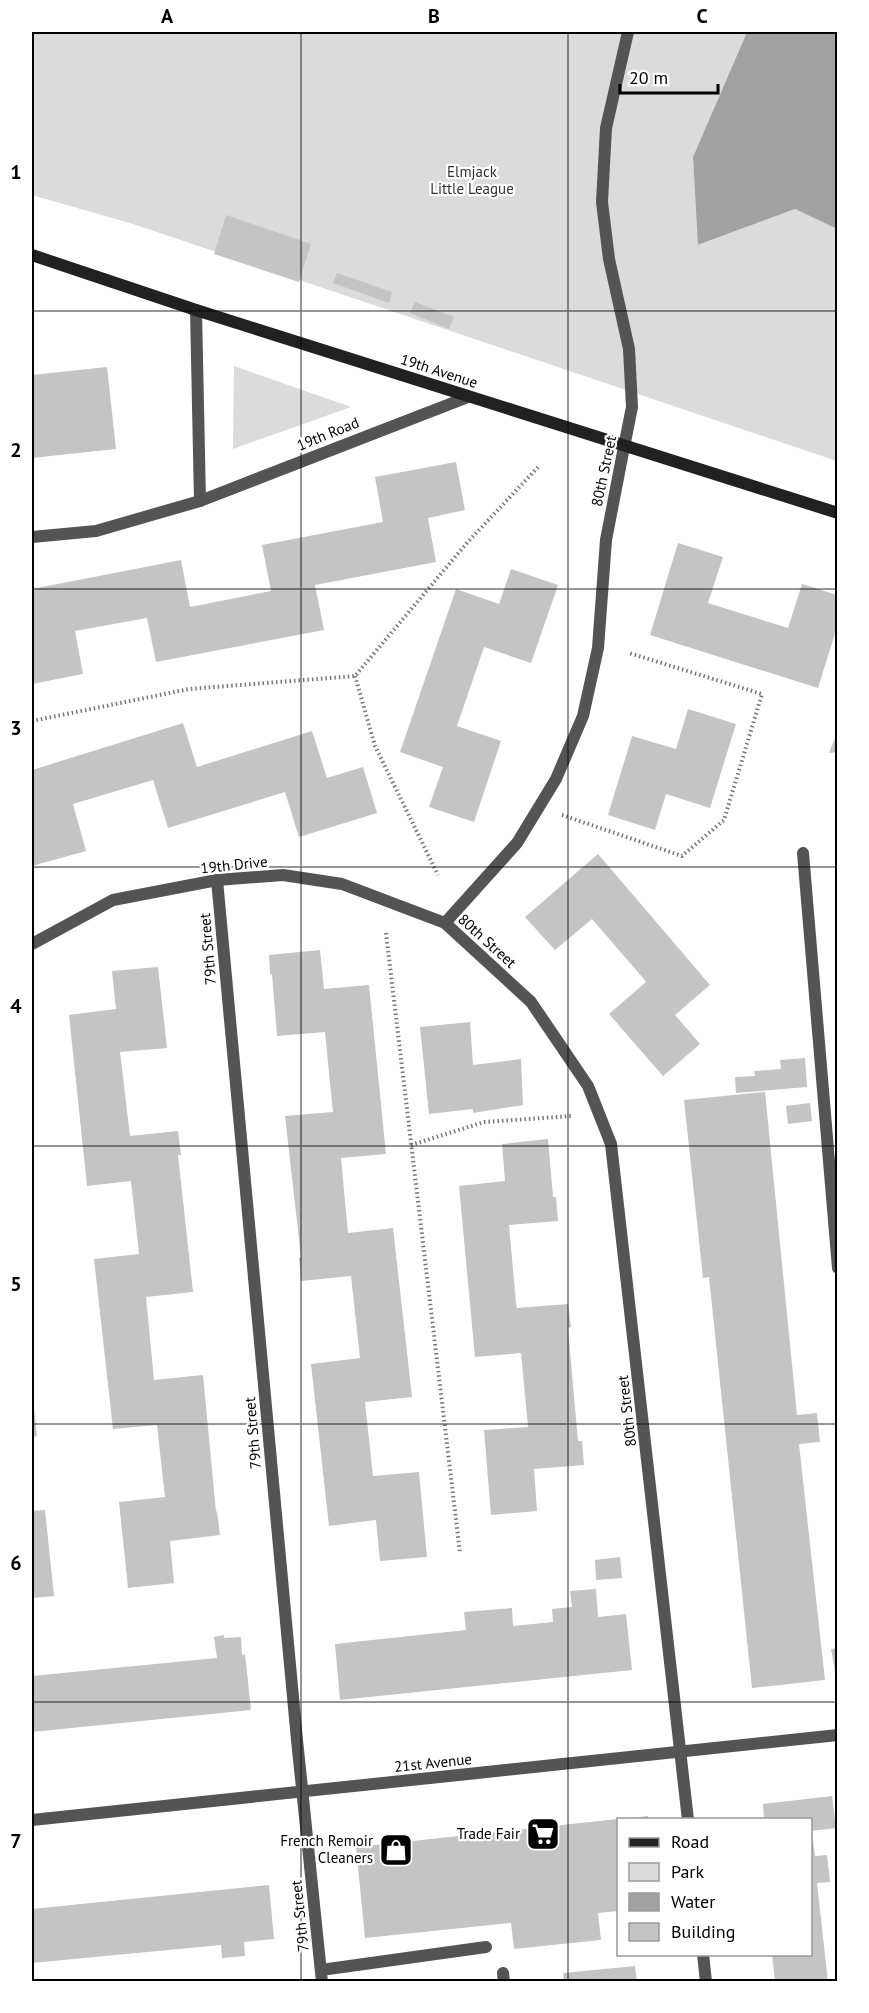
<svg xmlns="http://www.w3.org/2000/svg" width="869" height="2013" viewBox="0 0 869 2013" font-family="'PT Sans',sans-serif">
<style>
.green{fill:#dbdbdb}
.water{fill:#a2a2a2}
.building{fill:#c4c4c4}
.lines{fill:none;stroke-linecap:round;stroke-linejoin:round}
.path{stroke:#767676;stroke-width:4;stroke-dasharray:1.5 3;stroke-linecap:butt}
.lane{stroke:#545454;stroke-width:12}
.street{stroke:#545454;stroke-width:12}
.secondary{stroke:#212121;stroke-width:12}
.grid{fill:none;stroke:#000;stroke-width:1.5;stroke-opacity:0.55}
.labels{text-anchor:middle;stroke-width:4.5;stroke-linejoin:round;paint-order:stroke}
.park-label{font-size:15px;fill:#323232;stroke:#fff}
.street-label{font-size:15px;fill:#000;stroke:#fff}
.poi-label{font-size:15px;fill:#000;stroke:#fff;text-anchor:end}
.neatline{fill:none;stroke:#000;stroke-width:2}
.grid-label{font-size:20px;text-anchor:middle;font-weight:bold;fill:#000}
</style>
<rect width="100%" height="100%" fill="#fff"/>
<!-- green -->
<g class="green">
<path d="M32,32H747L693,157L699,245L795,209L837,229V461L133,224L32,195Z"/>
<path d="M234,366L351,407L233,449Z"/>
</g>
<!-- water -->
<path class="water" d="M747,32H837V229L795,209L698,245L693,157Z"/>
<!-- building -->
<g class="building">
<path d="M226,215L311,244L299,282L214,254Z"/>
<path d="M337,273L392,292L389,303L333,283Z"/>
<path d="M415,302L454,317L449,329L410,313Z"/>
<path d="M107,367L116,449L32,458V375Z"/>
<path d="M456,462L465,510L428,518L436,562L315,585L324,630L156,662L147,618L75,631L83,674L32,684V589L181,560L190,607L271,591L262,545L383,522L375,477Z"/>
<path d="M678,543L723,557L708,603L788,628L802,584L837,595V627L818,688L650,635Z"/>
<path d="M511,569L558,585L531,663L484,647L457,726L501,741L474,822L429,807L443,767L400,752L456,589L499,604Z"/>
<path d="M688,709L736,724L710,808L666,794L655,830L608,815L632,736L676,749Z"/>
<path d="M183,723L197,767L312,731L327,778L363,767L377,813L299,837L285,792L168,828L153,780L73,804L86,851L32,866V770Z"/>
<path d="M837,733V752L829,753Z"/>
<path d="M598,854L710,985L675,1015L700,1044L663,1076L609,1014L646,982L643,978L592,919L555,950L525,917Z"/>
<path d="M320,950L324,989L369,985L386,1154L341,1158L348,1233L393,1228L412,1397L365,1402L373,1476L419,1472L427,1557L380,1561L376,1520L329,1526L311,1364L360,1358L351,1276L301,1281L299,1258L301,1257L285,1116L333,1112L329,1073L325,1032L277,1036L272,974H270L269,955Z"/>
<path d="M158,967L167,1048L120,1052L130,1136L178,1131L181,1155H178L193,1292L146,1297L154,1380L203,1375L216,1512L217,1511L220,1535L170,1541L174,1583L128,1588L119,1502L165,1497L157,1425L113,1429L94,1259L139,1254L131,1181L87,1186L69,1015L116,1009L112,971Z"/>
<path d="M470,1022L473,1065L521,1059L523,1105L473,1113V1109L429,1114L420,1027Z"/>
<path d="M805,1058L807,1087L736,1093L735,1077L755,1076L754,1071L781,1069L780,1060Z"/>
<path d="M765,1092L797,1415L817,1413L820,1442L799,1444L825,1680L752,1688L709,1277L703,1278L684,1100Z"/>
<path d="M810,1103L812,1121L788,1124L786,1106Z"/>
<path d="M548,1139L553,1197H556L558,1221L509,1225L516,1303L517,1308L568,1304L571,1327L568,1328L573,1385L578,1441H582L584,1465L534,1469L537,1511L491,1515L484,1430L528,1427L521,1353L475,1357L459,1186L505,1181L502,1144Z"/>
<path d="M32,1397H33L37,1436L32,1437Z"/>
<path d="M45,1510L54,1596L32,1598V1511Z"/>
<path d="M620,1557L622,1578L596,1580L595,1560Z"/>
<path d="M596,1589L598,1617L626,1614L632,1670L340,1700L335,1644L466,1630L464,1612L512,1608L513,1626L553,1622L552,1609L572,1607L570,1591Z"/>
<path d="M224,1635V1638L241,1637L242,1655L245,1654L251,1710L32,1732V1676L217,1658L214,1637Z"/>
<path d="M837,1648V1675L836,1676L831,1649Z"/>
<path d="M832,1796L836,1828L810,1831V1820H764L763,1804Z"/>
<path d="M648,1816V1820H633V1818Z"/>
<path d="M618,1819V1911L598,1913L601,1940L514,1949L511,1923L365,1938L356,1847Z"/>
<path d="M810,1834H812L815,1856L827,1855L830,1882L817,1883L828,1982H775L772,1954H810Z"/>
<path d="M269,1885L274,1939L244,1942L245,1956L222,1958L221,1945L32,1963V1909Z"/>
<path d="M635,1966L637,1982H564L563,1973Z"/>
</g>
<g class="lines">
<!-- path -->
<g class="path">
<path d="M355,676L375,746L438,875"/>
<path d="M32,721L189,689L355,676L466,544L539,466"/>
<path d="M562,815L682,856L724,820L762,694L629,653"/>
<path d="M386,933L460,1553"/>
<path d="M411,1145L484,1122L572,1116"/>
</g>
<!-- lane -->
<g class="lane">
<path d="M624,447L632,407L629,349L609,259L602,202L606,128L628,32"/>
<path d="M803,853L838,1268"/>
<path d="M321,1970L486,1947"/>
<path d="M503,1973L504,1982"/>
</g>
<!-- street -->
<g class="street">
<path d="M196,310L200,501"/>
<path d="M32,537L96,531L200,501L468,397"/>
<path d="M217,880L297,1740L322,1982"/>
<path d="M445,923L517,843L556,779L583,716L598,648L606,540L624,447"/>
<path d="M32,944L113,900L217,880L283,875L342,884L445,923L531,1002L588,1086L611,1144L688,1820"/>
<path d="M32,1820L838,1735"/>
<path d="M703,1954L706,1982"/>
</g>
<!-- secondary -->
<path class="secondary" d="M32,255L196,310L838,513"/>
</g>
<!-- grid -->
<path class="grid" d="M301,32V1982M568,32V1982M32,311H838M32,589H838M32,867H838M32,1146H838M32,1424H838M32,1702H838"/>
<!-- icons -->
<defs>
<g id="supermarket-square" transform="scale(1.725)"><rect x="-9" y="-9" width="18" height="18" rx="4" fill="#000" stroke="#fff"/><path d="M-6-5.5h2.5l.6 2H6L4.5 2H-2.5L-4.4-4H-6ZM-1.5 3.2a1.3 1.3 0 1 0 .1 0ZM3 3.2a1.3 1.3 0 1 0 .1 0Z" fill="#fff"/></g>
<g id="shop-square" transform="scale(1.725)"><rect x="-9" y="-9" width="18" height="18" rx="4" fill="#000" stroke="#fff"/><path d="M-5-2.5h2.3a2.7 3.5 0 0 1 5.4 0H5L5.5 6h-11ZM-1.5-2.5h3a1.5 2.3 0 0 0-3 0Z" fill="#fff"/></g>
</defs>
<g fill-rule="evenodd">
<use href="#supermarket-square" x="543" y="1834"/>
<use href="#shop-square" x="396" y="1850"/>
</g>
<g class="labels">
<!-- park labels -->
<g class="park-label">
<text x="472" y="177">Elmjack<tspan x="472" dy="17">Little League</tspan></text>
</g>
<!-- street labels -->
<g class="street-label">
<text transform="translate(439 371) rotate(18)" y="5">19th Avenue</text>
<text transform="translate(328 434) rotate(-22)" y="5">19th Road</text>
<text transform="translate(604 471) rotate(-78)" y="5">80th Street</text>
<text transform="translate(234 865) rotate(-6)" y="5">19th Drive</text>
<text transform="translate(487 941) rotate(42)" y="5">80th Street</text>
<text transform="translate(208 949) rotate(-95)" y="5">79th Street</text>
<text transform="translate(627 1411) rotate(-97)" y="5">80th Street</text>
<text transform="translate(253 1433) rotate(-95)" y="5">79th Street</text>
<text transform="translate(433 1763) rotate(-6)" y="5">21st Avenue</text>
<text transform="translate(300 1916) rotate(-96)" y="5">79th Street</text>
</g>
<!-- poi labels -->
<g class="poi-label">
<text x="520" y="1839">Trade Fair</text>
<text x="373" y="1846">French Remoir<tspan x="373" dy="17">Cleaners</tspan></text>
</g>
</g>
<!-- border -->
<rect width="869" height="2013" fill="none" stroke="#ffffff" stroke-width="66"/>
<!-- legend -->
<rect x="617" y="1818" width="195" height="138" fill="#ffffff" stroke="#999999" stroke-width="1.5"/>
<rect x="629" y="1838" width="30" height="9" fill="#212121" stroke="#999999" stroke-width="1.5"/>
<text x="671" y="1848" font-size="18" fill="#000000">Road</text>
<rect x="629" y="1863" width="30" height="18" fill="#dbdbdb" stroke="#999999" stroke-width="1.5"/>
<text x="671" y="1878" font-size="18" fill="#000000">Park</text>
<rect x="629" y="1893" width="30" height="18" fill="#a2a2a2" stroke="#999999" stroke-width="1.5"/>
<text x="671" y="1908" font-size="18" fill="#000000">Water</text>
<rect x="629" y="1923" width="30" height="18" fill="#c4c4c4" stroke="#999999" stroke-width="1.5"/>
<text x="671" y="1938" font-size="18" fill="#000000">Building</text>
<!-- scale -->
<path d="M620 84v9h98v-9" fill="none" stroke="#000000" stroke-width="3"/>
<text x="629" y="84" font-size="18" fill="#000000" stroke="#ffffff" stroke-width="4.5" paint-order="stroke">20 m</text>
<rect x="33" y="33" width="803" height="1947" class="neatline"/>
<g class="grid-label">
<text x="167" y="23">A</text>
<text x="434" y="23">B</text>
<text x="702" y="23">C</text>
<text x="16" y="179">1</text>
<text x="16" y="457">2</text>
<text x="16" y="735">3</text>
<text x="16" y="1013">4</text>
<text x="16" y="1291">5</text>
<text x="16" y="1570">6</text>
<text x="16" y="1848">7</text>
</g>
</svg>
